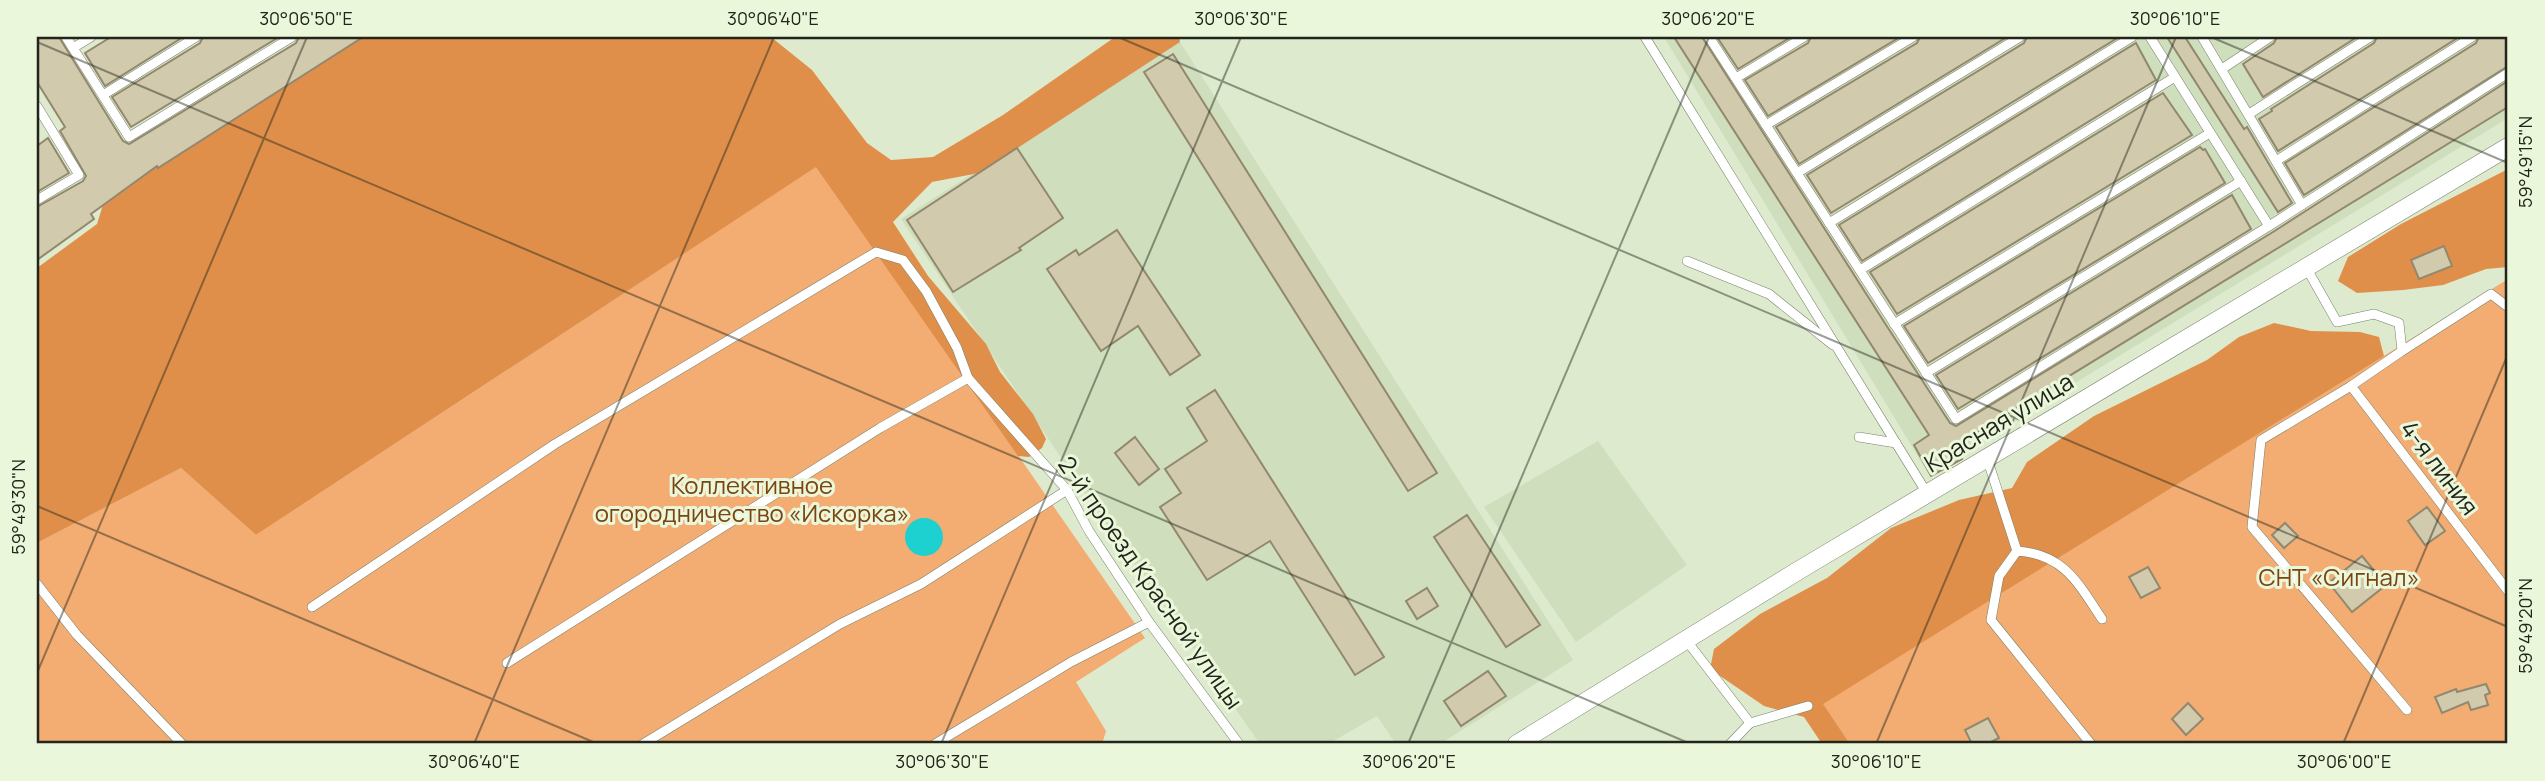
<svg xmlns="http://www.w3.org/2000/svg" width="2545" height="781" viewBox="0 0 2545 781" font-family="Manrope,sans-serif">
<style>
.built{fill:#cfdebc}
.green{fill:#f3ac72}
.forest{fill:#e08f4a}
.water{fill:#1cd1cf}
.building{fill:#d2caad;stroke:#91886e;stroke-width:2}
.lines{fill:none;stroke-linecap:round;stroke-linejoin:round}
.service-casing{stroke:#778269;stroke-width:10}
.minor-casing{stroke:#778269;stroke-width:19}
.service{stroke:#fff;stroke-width:9}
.minor{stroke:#fff;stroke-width:18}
.ticks{fill:none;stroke:#21251b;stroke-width:2;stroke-opacity:0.45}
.labels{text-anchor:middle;stroke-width:6;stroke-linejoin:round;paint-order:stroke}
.street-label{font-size:24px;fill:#21251b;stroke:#ebf7db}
.park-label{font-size:24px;fill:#7a4511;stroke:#ebf7db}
.neatline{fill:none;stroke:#21251b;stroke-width:2.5}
.ticks-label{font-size:18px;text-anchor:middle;fill:#21251b}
</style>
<rect width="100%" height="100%" fill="#deeace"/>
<!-- built -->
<g class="built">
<path d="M1664,37H2508V118L1928,473Z"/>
<path d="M1180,42L1573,660L1440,744H1396L1377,716L1328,744H1260L1082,489L901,219Z"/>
<path d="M1598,441L1687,565L1576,642L1484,507Z"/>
</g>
<!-- green -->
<g class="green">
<path d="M817,166L1145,638L1076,682L1106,731L1102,744H37V543L181,468L256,535Z"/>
<path d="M2508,279V744H1850L1822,704Z"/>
</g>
<!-- forest -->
<g class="forest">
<path d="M360,37H771L812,70L867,143L891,160L933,157L1003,115L1115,37H1179L1180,42L979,173L932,182L893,222L928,276L986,344L1000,372L1033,414L1046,439L1042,448L1029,457L1018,456L816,167L256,535L181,468L37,543V268L97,224L106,195Z"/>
<path d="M2508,169V267L2486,269L2443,285L2403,290L2357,293L2338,281L2348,257L2401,224Z"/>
<path d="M2274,323L2311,331L2360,332L2379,337L2384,356L1823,704L1850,744H1822L1804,717L1764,706L1710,669L1714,649L1760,614L1827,578L1891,528L1959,500L2012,488L2027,462L2094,416L2207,360L2239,337Z"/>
</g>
<!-- water -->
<circle class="water" cx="924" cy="537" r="19"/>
<!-- building -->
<g class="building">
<path d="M37,37H59L123,141L129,144L296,43L299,37H363L158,168L157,166L91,214L94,219L37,260V207L83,181L86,176L60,131L65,127L37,82Z"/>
<path d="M111,37H183L105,86L85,53Z"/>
<path d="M203,37H279L131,127L112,97L200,43Z"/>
<path d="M1674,37H1702L1888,328L1950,423L1956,426L2273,232L2508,81V107L1955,446L1962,459L1931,476L1914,445L1929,435Z"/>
<path d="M1717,37H1791L1738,69Z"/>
<path d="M1811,37H1900L1768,116L1745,80L1808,43Z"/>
<path d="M1920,37H2007L1799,164L1776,127L1917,43Z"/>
<path d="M2027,37H2119L1831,213L1807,175L2024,43Z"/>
<path d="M2167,37H2185L2244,129L2247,127L2292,203L2278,212Z"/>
<path d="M2277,37H2357L2263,97L2243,64L2274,43Z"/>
<path d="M2377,37H2459L2278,151L2259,119L2272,111L2271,109L2374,43Z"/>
<path d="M2479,37H2508V66L2304,195L2285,163L2476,43Z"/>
<path d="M2136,43L2156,80L1862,261L1839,225Z"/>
<path d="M1173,54L1437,473L1408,491L1144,72Z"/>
<path d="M2163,93L2192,135L1897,314L1870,272Z"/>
<path d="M48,138L69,173L37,192V146Z"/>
<path d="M2200,147L2203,150L2205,149L2225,183L1928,363L1904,326Z"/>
<path d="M1017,148L1063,218L1019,248L1021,250L953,292L907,220Z"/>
<path d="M2232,195L2251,229L1958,409L1936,375Z"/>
<path d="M1117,230L1200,355L1170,375L1138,326L1101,351L1047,269L1076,250L1079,255Z"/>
<path d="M2444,246L2452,266L2419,279L2411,260Z"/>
<path d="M1215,390L1384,657L1355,675L1270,541L1207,580L1160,507L1181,493L1165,469L1207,441L1187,408Z"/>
<path d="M1135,437L1159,469L1139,485L1115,453Z"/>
<path d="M2427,507L2445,531L2425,545L2408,521Z"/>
<path d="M1467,515L1540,625L1506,647L1434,537Z"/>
<path d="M2285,523L2298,536L2284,548L2272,535Z"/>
<path d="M2362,556L2386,585L2352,612L2329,583Z"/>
<path d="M2148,567L2160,588L2141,598L2129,577Z"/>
<path d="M1427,588L1438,606L1417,619L1406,601Z"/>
<path d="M1488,671L1506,696L1461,726L1444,701Z"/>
<path d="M2486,684L2490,693L2485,695L2488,705L2471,710L2468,702L2442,713L2435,697L2456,689L2457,692Z"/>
<path d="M2188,703L2203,719L2186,735L2172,719Z"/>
<path d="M1988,718L1999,738L1987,744H1972L1965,730Z"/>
</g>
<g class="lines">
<!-- service casing -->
<g class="service-casing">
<g id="service">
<path d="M66,37L129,137L292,37"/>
<path d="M1645,37L1925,490"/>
<path d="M1709,37L1956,419L2269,226L2508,73"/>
<path d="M2150,37L2269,226"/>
<path d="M2202,37L2302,205"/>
<path d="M73,48L91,37"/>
<path d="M2222,69L2270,37"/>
<path d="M1736,78L1804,37"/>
<path d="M103,95L196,37"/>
<path d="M37,106L79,175L37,200"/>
<path d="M2249,114L2370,37"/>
<path d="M1766,125L1913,37"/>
<path d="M2276,161L2472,37"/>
<path d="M1797,173L2020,37"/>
<path d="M1829,223L2132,37"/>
<path d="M1687,261L1769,294L1833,345"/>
<path d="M2307,269L2337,322L2374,314L2399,323L2402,351L2351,386L2508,591"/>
<path d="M1860,270L2175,77"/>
<path d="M1894,324L2210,133"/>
<path d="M2402,351L2491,294L2508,307"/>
<path d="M1926,373L2241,181"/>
<path d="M2351,386L2261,440L2252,527L2407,710"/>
<path d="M1859,437L1896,443"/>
<path d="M1987,458L2017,551"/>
<path d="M37,584L77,635L182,744"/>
<path d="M312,607L555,444L876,252L903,260L926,291L957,348L968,378L1067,490L1089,531L1149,622L1239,744"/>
<path d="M1686,640L1750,723"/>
<path d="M507,663L880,428L968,378"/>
<path d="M643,744L840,624L921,584L1067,490"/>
<path d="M935,744L1071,662L1149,622"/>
<path d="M1730,744L1750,723L1808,706"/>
<path d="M2091,744L1991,620L1999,576L2017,551C2064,554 2078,583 2102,619"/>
</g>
</g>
<!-- minor casing -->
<g class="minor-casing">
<path id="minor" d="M1517,744L1796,572L2508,147"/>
</g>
<!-- service -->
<use href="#service" class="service"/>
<!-- minor -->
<use href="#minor" class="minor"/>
</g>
<!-- ticks -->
<path class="ticks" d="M1118,37L2508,627M2211,37L2508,163M37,42L1691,744M37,506L598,744M37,673L307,37M474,744L774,37M941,744L1241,37M1408,744L1709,37M1876,744L2176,37M2343,744L2508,354"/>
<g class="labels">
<!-- street labels -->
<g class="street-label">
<text transform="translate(1999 423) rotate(-31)" y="8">Красная улица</text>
<text transform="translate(2439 468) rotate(53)" y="8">4-я линия</text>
<text transform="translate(1150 583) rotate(55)" y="8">2-й проезд Красной улицы</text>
</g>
<!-- park labels -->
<g class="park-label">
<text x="752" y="494">Коллективное<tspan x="752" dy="28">огородничество «Искорка»</tspan></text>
<text x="2339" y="586">СНТ «Сигнал»</text>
</g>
</g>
<!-- border -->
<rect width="2545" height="781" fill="none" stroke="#ebf7db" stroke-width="77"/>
<rect x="38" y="38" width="2468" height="704" class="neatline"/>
<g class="ticks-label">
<text x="306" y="25">30°06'50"E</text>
<text x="773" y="25">30°06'40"E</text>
<text x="1241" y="25">30°06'30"E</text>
<text x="1708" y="25">30°06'20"E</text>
<text x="2175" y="25">30°06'10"E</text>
<text transform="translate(2526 162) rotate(-90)" y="6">59°49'15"N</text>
<text transform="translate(19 507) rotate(-90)" y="6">59°49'30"N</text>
<text transform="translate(2526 626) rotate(-90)" y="6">59°49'20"N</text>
<text x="474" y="768">30°06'40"E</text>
<text x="942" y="768">30°06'30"E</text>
<text x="1409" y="768">30°06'20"E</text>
<text x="1876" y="768">30°06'10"E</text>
<text x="2344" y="768">30°06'00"E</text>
</g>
</svg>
